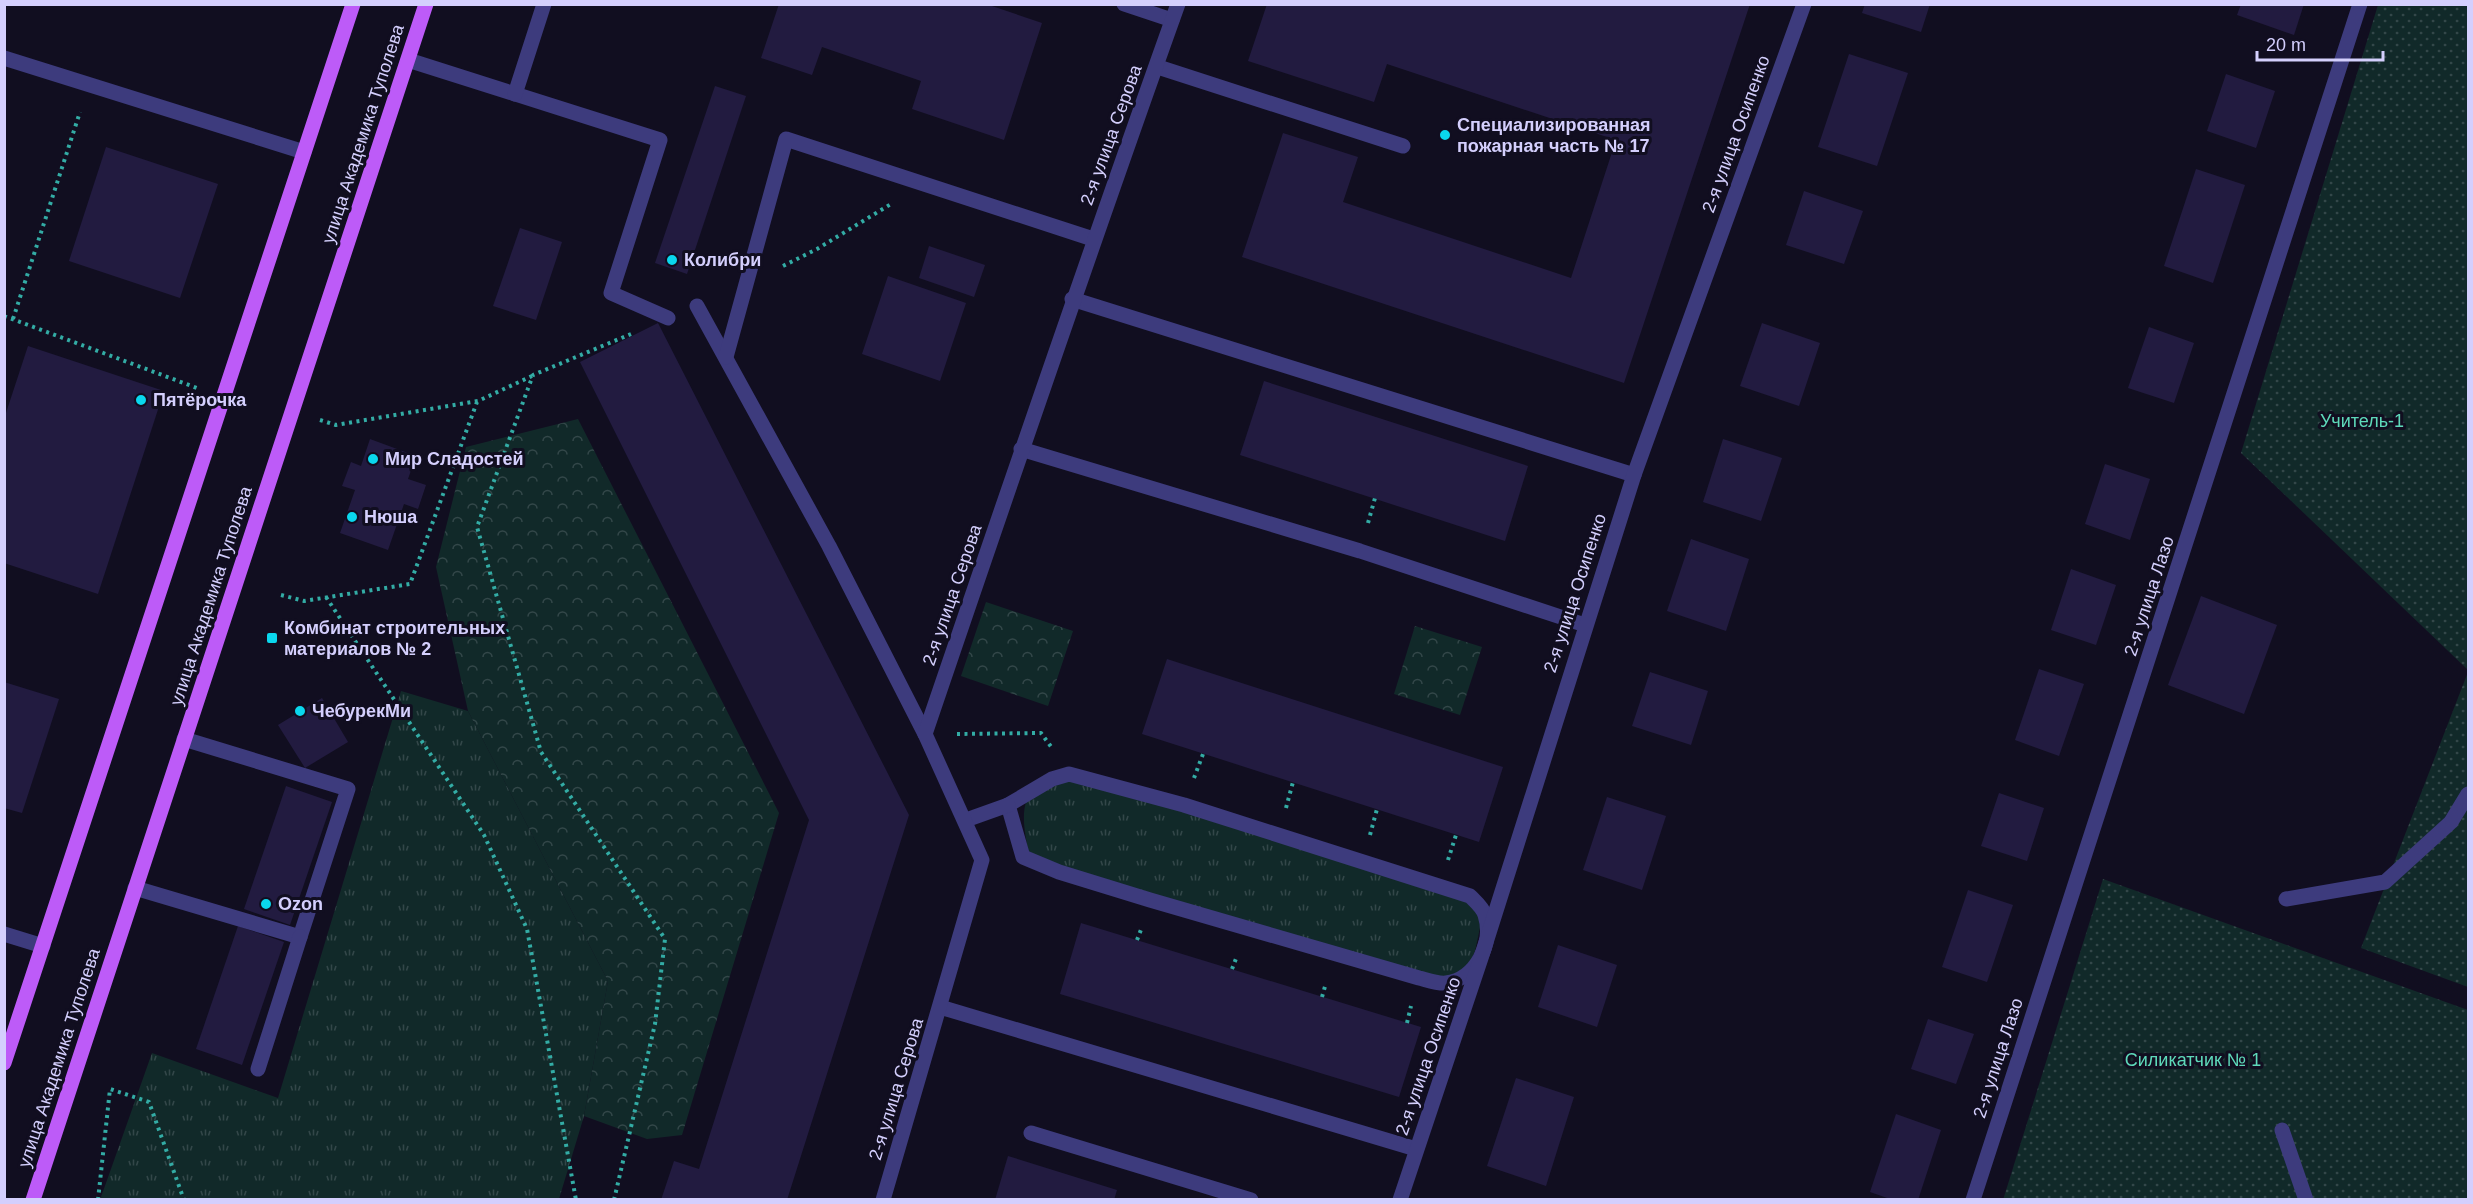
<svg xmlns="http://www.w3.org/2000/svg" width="2473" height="1204" viewBox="0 0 2473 1204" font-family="Arial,sans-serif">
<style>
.grass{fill:url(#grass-tufts)}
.forest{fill:url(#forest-crowns)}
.garden{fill:url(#garden-dots)}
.building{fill:#221b40}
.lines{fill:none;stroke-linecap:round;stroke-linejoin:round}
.path{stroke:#33aca5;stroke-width:4;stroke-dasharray:3 4.5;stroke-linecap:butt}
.service{stroke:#3d3b7d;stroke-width:15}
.minor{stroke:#3d3b7d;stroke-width:15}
.primary{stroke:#bd5bf8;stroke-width:15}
.poi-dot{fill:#0ad7ed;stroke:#110e20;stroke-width:2}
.labels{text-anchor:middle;stroke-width:6;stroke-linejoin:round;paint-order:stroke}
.poi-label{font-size:18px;font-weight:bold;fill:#d4cffd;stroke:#110e20;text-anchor:start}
.street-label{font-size:18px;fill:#d4cffd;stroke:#110e20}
.park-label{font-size:18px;fill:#5ed9ba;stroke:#110e20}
</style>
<defs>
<pattern id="grass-tufts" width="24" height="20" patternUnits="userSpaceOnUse" patternTransform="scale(1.5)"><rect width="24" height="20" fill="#112929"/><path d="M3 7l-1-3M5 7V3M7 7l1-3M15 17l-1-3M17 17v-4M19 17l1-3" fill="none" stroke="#334749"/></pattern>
<pattern id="forest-crowns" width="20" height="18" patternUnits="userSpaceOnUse" patternTransform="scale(1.5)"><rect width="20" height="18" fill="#112929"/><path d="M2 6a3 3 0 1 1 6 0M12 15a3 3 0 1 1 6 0" fill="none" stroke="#334749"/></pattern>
<pattern id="garden-dots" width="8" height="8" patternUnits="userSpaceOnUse" patternTransform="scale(1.5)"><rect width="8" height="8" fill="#112929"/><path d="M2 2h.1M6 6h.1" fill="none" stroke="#334749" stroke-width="1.8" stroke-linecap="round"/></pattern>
</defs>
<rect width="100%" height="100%" fill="#110e20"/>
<!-- grass -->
<g class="grass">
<path d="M401,691L468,711L608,981L584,1116L559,1199L100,1200L152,1053L278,1098Z"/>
<path d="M1069,774L1470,896L1481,923L1475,951L1470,963L1444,984L1030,860C1027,841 1016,805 1034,790C1043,783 1058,779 1069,774Z"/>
</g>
<!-- forest -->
<g class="forest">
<path d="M578,419L779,813L682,1135L647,1139L584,1116L608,981L468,711L436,567L466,447Z"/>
<path d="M986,602L1073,631L1048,706L961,676Z"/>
<path d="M1415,626L1482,647L1460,715L1394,694Z"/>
</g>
<!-- garden -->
<g class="garden">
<path d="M2378,5H2468V670L2241,453Z"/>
<path d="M2468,672V987L2361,948Z"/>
<path d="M2103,879L2468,1010V1199L2003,1200Z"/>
</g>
<!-- building -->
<g class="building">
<path d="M779,4H986L1042,23L1004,140L912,109L921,81L822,47L812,75L761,58Z"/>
<path d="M1267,4H1750L1624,383L1242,257L1283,133L1358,157L1343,202L1571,278L1616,140L1387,64L1374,102L1248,61Z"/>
<path d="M1865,4H1930L1921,32L1862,13Z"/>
<path d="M2241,4H2304L2294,35L2237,15Z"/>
<path d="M1849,54L1908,73L1877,166L1818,147Z"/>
<path d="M2226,74L2275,91L2256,148L2207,131Z"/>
<path d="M715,86L746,96L687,274L655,263Z"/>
<path d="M106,147L218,184L180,298L69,261Z"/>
<path d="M2196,169L2245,185L2213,283L2164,266Z"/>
<path d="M1804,191L1863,211L1844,264L1786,245Z"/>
<path d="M520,228L562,242L536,320L493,306Z"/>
<path d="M929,246L985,265L974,297L919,278Z"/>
<path d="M888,276L966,303L940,381L862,354Z"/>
<path d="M658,323L909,815L787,1200H661L674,1161L699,1169L809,820L580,362Z"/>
<path d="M1762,323L1820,343L1799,406L1740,386Z"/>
<path d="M2149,327L2194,343L2174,403L2128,388Z"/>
<path d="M28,346L164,391L98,594L4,563V419Z"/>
<path d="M1264,381L1528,466L1505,541L1240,455Z"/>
<path d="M370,439L416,456L408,479L426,485L418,509L404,504L388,550L340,533L355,490L342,486L351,462L361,466Z"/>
<path d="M1723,439L1782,458L1761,521L1703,502Z"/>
<path d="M2105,464L2150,479L2130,540L2085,524Z"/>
<path d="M1691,539L1749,559L1726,631L1667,611Z"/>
<path d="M2071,569L2116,585L2096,645L2051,630Z"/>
<path d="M2201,596L2277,625L2244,714L2168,685Z"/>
<path d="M1167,659L1503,767L1479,842L1142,734Z"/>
<path d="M2039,669L2084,684L2059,756L2015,740Z"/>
<path d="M1650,672L1708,691L1691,745L1632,726Z"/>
<path d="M4,682L59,699L22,813L4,808Z"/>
<path d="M322,698L348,742L305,768L278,725Z"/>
<path d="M286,786L332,802L290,925L244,909Z"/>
<path d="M1999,793L2044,808L2027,861L1981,846Z"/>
<path d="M1607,797L1666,816L1642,890L1583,870Z"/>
<path d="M1968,890L2013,905L1987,982L1942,967Z"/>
<path d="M1081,923L1421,1027L1399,1097L1060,994Z"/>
<path d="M238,926L284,942L242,1065L196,1049Z"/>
<path d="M1558,945L1617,965L1597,1027L1538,1007Z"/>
<path d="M1928,1019L1974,1034L1956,1084L1911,1069Z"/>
<path d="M1516,1078L1574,1097L1546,1186L1487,1166Z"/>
<path d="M1896,1114L1941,1130L1918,1200H1893L1870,1192Z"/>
<path d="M1008,1156L1117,1190L1114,1200H995Z"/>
</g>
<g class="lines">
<!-- path -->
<g class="path">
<path d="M783,266L817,249L891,204"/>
<path d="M4,316L197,388"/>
<path d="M13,319L80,112"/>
<path d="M320,420L336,425L478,401L532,376"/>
<path d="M1368,523L1375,498"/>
<path d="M281,595L304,601L410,584L477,402"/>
<path d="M326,597L484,835L527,929L576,1200"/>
<path d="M957,734L1041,733L1052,748"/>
<path d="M1194,778L1203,754"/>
<path d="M1286,808L1293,782"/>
<path d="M1370,835L1377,809"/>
<path d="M1448,860L1456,835"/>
<path d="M1137,940L1142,927"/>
<path d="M1232,969L1237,956"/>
<path d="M1322,997L1326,983"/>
<path d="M1407,1023L1411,1006"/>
<path d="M98,1200L110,1089L149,1102L184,1200"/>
<path d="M614,1200L655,1024L665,939L541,752L477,527L533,375L631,334"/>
</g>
<!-- service -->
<g class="service">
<path d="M1124,4L1172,20"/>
<path d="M408,60L660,140L611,293L668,318"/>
<path d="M1158,67L1403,146"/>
<path d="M515,94L544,4"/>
<path d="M1072,299L1634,475"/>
<path d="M697,306L829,546L925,734"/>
<path d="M726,357L786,139L1093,239"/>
<path d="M1021,449L1360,551L1585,625"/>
<path d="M1069,774L1184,805L1470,896C1475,901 1483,908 1485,915C1494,943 1476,979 1446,983C1438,984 1427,980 1419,978L1150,900L1059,872L1023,857L1008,805L1052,779Z"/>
<path d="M966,820L1008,805"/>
<path d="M135,888L300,937L348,789L184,739"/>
<path d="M2286,899L2385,882L2451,822L2468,794"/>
<path d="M4,934L43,946"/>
<path d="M940,1007L1416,1149"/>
<path d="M258,1069L300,937"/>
<path d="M2282,1130L2306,1200"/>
<path d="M1031,1133L1251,1200"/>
</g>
<!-- minor -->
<g class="minor">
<path d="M4,58L304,152"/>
<path d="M883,1200L982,860L925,734C1008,490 1091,247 1178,4"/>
<path d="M1400,1200L1481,958L1634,475L1804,4"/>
<path d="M1973,1200L2360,4"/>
</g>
<!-- primary -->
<g class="primary">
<path d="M4,1063L353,4"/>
<path d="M33,1200L426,4"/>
</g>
</g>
<!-- markers -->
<g class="poi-dot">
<circle cx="1445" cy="135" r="6"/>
<circle cx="672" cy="260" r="6"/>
<circle cx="141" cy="400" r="6"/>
<circle cx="373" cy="459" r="6"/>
<circle cx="352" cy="517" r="6"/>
<rect x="266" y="632" width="12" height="12" rx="3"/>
<circle cx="300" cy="711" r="6"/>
<circle cx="266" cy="904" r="6"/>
</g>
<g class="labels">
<!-- poi labels -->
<g class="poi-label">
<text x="1457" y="131">Специализированная<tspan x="1457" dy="21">пожарная часть № 17</tspan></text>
<text x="684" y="266">Колибри</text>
<text x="153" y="406">Пятёрочка</text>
<text x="385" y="465">Мир Сладостей</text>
<text x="364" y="523">Нюша</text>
<text x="284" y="634">Комбинат строительных<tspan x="284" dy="21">материалов № 2</tspan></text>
<text x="312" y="717">ЧебурекМи</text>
<text x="278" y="910">Ozon</text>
</g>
<!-- street labels -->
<g class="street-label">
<text transform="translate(363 134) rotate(-72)" y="6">улица Академика Туполева</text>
<text transform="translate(1736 134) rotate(-70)" y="6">2-я улица Осипенко</text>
<text transform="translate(1111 135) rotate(-70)" y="6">2-я улица Серова</text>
<text transform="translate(1575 593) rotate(-72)" y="6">2-я улица Осипенко</text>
<text transform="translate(952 595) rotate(-71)" y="6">2-я улица Серова</text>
<text transform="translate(211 596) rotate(-72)" y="6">улица Академика Туполева</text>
<text transform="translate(2149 596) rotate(-72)" y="6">2-я улица Лазо</text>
<text transform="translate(1428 1056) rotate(-71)" y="6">2-я улица Осипенко</text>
<text transform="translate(59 1058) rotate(-72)" y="6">улица Академика Туполева</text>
<text transform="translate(1998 1058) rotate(-72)" y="6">2-я улица Лазо</text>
<text transform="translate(896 1089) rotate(-73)" y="6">2-я улица Серова</text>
</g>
<!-- park labels -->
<g class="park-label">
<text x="2362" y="427">Учитель-1</text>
<text x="2193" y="1066">Силикатчик № 1</text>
</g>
</g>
<!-- border -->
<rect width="2473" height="1204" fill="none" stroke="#d4cffd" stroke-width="12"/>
<!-- scale -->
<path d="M2257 51v9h126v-9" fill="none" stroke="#d4cffd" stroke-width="3"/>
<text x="2266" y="51" font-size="18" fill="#d4cffd" stroke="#110e20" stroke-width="4.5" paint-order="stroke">20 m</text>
</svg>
